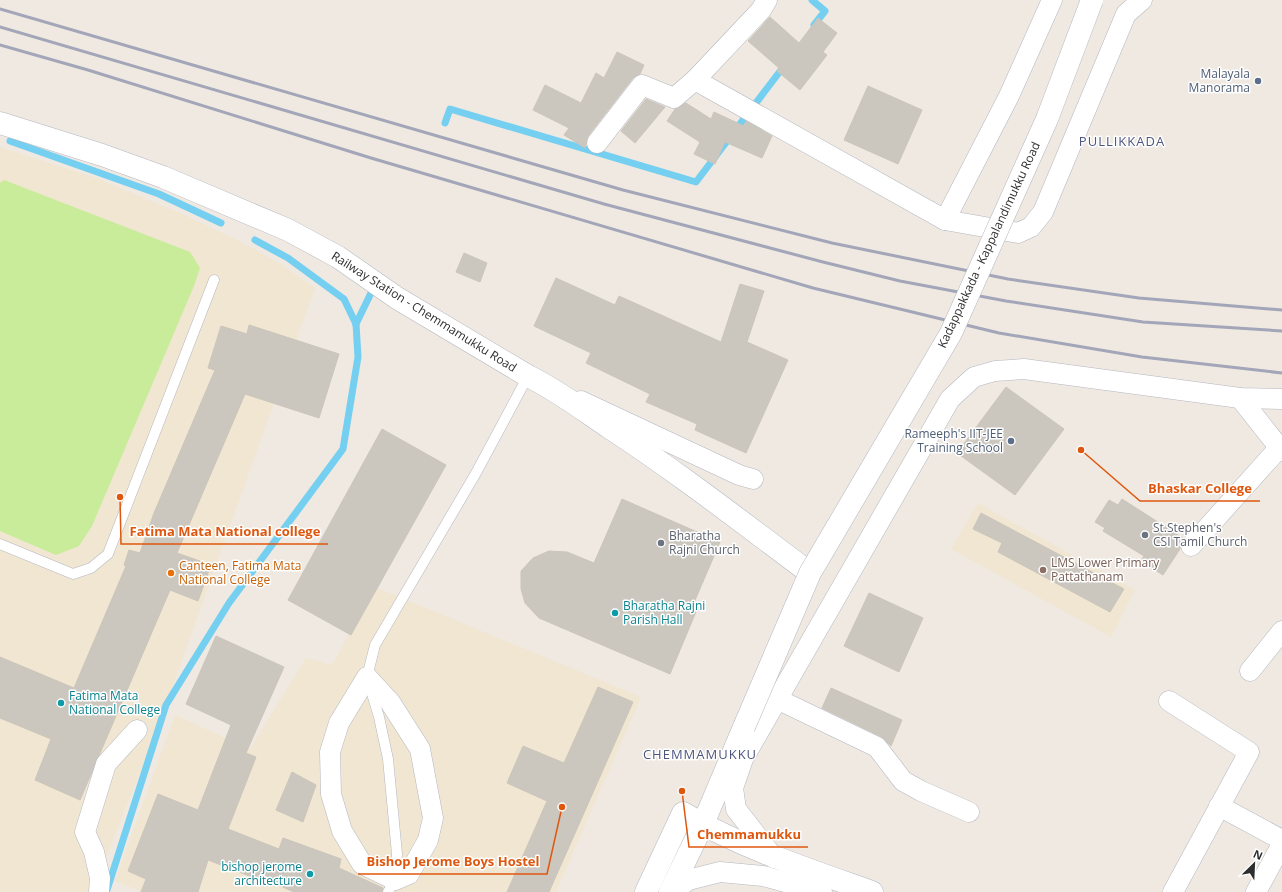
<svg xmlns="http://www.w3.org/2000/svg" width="1282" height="892" viewBox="0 0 1282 892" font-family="'Open Sans',sans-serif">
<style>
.education{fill:#f0e6d1}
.pitch{fill:#c9ec9a}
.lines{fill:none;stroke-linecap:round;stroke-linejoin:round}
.stream{stroke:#75cff0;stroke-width:7}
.building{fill:#cbc7bf;stroke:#cbc5ba}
.service-casing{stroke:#b4b7c1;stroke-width:11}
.minor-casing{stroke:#b4b7c1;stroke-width:21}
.secondary-casing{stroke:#b4b7c1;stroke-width:23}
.service{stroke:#fff;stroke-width:10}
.minor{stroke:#fff;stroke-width:20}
.secondary{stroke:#fff;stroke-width:22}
.rail{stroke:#a3a6b8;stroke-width:3}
.secondary-bridge-casing{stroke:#b4b7c1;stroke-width:23;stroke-linecap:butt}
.secondary-bridge{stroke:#fff;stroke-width:22}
.service-dot{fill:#5c6f8a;stroke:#fff;stroke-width:1.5}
.worship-dot{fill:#6b7280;stroke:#fff;stroke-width:1.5}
.education-dot{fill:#8d6e63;stroke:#fff;stroke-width:1.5}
.food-dot{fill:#e8710a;stroke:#fff;stroke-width:1.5}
.culture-dot{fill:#0f9aa8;stroke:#fff;stroke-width:1.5}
.labels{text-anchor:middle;stroke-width:3;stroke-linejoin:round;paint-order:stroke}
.service-label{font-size:12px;fill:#4e5e75;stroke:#fff;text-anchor:end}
.street-label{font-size:12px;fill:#2e2e2e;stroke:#fff}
.worship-label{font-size:12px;fill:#5b616d;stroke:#fff;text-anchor:start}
.education-label{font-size:12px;fill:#785e54;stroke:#fff;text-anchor:start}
.food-label{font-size:12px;fill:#c56008;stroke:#fff;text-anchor:start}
.culture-label{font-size:12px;fill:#0d838f;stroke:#fff;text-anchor:start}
.neighbourhood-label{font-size:13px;letter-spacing:1px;fill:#4d5680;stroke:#fff}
.leader{fill:none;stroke:#df570e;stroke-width:1.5}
.callout-dot{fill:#df570e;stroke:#fff;stroke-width:1.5}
.callout-label{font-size:13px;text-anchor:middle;font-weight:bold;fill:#df570e;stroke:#fff;stroke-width:3;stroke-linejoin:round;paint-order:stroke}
</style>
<rect width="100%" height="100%" fill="#efe9e1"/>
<!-- education -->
<g class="education">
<path d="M0,147L96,178L185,215L251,247L285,267L315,288L166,705L93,892H0Z"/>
<path d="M978,503L1135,590L1111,637L951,549Z"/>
<path d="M375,587L641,697L556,892H143L115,881L175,715L250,749L306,658L332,665Z"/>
</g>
<!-- pitch -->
<path class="pitch" d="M4,180L190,252L200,268L194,286L92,526L79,546L56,555L0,531V183Z"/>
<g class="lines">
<!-- stream -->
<g class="stream">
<path d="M812,0L825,11L814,25"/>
<path d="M445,123L450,109L696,182L784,66"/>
<path d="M10,141L159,194L221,223"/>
<path d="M356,324L371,293"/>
<path d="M107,890L166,705L229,603L343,449L358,357L356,324L344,299L288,258L255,240"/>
</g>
</g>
<!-- building -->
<g class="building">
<path d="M770,17L799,43L818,18L837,33L823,52L827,55L800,90L777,71L779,68L748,41Z"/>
<path d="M617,52L644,65L640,74L633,78L588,136L585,148L564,135L569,128L533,110L545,85L581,103L596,73L604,78Z"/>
<path d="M868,86L922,110L898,164L844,140Z"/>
<path d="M646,99L665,107L635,143L621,131Z"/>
<path d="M686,103L711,119L714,112L744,126L746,121L772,136L762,158L725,142L715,164L694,154L700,142L667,121L675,109Z"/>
<path d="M464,253L487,263L480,282L456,272Z"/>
<path d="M556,278L615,305L619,296L721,342L740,284L764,291L747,342L788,360L746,453L695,430L697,424L646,402L650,394L586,363L591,353L534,326Z"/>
<path d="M249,325L339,354L319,418L245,394L177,553L211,565L198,601L170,590L80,800L35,780L51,739L0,718V657L74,688L126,566L124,565L129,550L140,553L154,513L215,370L208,368L221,326L247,334Z"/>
<path d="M1006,387L1064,429L1015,495L957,453Z"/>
<path d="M382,429L446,465L351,635L288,600Z"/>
<path d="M622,499L720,542L693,605L698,607L670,674L539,618L525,603L521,589V571L533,558L549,551L567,552L594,563Z"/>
<path d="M1122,499L1183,538L1180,543V549L1163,575L1141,561L1144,556L1103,531L1105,528L1095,522L1109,500L1118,505Z"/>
<path d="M981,513L1124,589L1110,612L998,552L1002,543L973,529Z"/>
<path d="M869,593L923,618L899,672L844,646Z"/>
<path d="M216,636L284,667L246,753L256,757L228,829L279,849L283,838L341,859L339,868L383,888L382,892H294L258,876L257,879L208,860L198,892H141L146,879L128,871L158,794L198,810L231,725L186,704Z"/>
<path d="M598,687L633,702L549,892H507L547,801L507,783L523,746L564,763Z"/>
<path d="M831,688L902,720L891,746L882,737L822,708Z"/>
<path d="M292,772L316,785L303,822L276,810Z"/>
</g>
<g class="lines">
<!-- service casing -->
<g class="service-casing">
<g id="service">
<path d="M0,544L73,574L91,568L108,554L214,280"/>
<path d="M388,892L395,880L397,854L388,759L379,717L367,677L375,645L476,473L528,376"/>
</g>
</g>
<!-- minor casing -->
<g class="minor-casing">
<g id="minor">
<path d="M767,0L761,10L695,80L945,220"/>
<path d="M1052,0L1009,96L945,220L1018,233L1031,227L1043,212L1126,14L1142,0"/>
<path d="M597,143L642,85L674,98L695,80"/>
<path d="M1240,398L1282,451"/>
<path d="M581,401L739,475L753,479"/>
<path d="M1191,546L1279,448"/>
<path d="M1250,671L1282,631"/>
<path d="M367,677L390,702L420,749L433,818L428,840L409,874L395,880L362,864L342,831L331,794L330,752L339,723Z"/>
<path d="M777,699L877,747L903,781L921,791L969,812"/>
<path d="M1169,701L1249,752L1173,892"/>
<path d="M1219,806L1282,840"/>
<path d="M774,858L736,809L733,788L743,759L950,399L974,377L995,371L1024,369L1240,398L1282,399"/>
<path d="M671,891L677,889L688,880L720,872L763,876L822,892"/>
<path d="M99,892L100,878L94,852L85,832L106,764L137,730"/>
<path d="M1256,892L1282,844"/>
</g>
</g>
<!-- secondary casing -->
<g class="secondary-casing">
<g id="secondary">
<path d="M0,123L102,155L163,177L288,230L338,257L397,298L528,376C557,390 583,410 610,428C679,473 744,524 810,573"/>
<path d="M646,892L683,813C742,848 807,869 872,892"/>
<path d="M670,892L703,824L744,727"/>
</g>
</g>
<!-- service -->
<use href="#service" class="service"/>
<!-- minor -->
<use href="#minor" class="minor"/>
<!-- secondary -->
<use href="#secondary" class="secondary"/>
<!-- rail -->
<g class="rail">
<path d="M0,9L623,190L832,243L1008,279L1139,298L1282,310"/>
<path d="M0,27L604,204L823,262L900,281L1006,301L1143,322L1282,331"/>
<path d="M0,45L88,70L371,158L813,288L999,333L1142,357L1282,373"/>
</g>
<!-- secondary-bridge casing -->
<g class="secondary-bridge-casing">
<path id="secondary-bridge" d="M744,727L810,573L951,333L1047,119L1092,0"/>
</g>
<!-- secondary-bridge -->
<use href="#secondary-bridge" class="secondary-bridge"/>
</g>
<!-- markers -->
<g class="service-dot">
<circle cx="1258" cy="81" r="4"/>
<circle cx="1011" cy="441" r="4"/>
</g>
<g class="worship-dot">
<circle cx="1145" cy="535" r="4"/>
<circle cx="661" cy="543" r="4"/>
</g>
<circle class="education-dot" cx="1043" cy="570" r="4"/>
<circle class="food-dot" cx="171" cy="573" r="4"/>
<g class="culture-dot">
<circle cx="615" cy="613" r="4"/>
<circle cx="61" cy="703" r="4"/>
<circle cx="310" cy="874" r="4"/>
</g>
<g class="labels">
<!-- service labels -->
<g class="service-label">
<text x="1250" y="78">Malayala<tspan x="1250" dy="14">Manorama</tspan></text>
<text x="1003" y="438">Rameeph's IIT-JEE<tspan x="1003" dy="14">Training School</tspan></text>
</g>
<!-- street labels -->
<g class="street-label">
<text transform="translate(989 245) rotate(-65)" y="4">Kadappakkada - Kappalandimukku Road</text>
<text transform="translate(424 312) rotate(32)" y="4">Railway Station - Chemmamukku Road</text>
</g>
<!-- worship labels -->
<g class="worship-label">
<text x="1153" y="532">St.Stephen's<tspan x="1153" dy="14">CSI Tamil Church</tspan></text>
<text x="669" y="540">Bharatha<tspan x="669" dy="14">Rajni Church</tspan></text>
</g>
<!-- education labels -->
<g class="education-label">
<text x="1051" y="567">LMS Lower Primary<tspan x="1051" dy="14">Pattathanam</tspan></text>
</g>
<!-- food labels -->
<g class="food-label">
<text x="179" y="570">Canteen, Fatima Mata<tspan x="179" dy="14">National College</tspan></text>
</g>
<!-- culture labels -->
<g class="culture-label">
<text x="623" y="610">Bharatha Rajni<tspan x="623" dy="14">Parish Hall</tspan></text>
<text x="69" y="700">Fatima Mata<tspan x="69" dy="14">National College</tspan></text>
<text x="302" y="871" text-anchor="end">bishop jerome<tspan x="302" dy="14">architecture</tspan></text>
</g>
<!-- neighbourhood labels -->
<g class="neighbourhood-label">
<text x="1122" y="146">PULLIKKADA</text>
<text x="700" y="759">CHEMMAMUKKU</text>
</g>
</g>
<!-- callouts -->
<path class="leader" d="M1081 450L1140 501H1260M120 497L121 544H328M682 791L689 847H808M562 807L547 874H358"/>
<g class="callout-dot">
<circle cx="1081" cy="450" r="4"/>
<circle cx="120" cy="497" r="4"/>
<circle cx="682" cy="791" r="4"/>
<circle cx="562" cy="807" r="4"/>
</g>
<g class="callout-label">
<text x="1200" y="493">Bhaskar College</text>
<text x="225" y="536">Fatima Mata National college</text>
<text x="749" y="839">Chemmamukku</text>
<text x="453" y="866">Bishop Jerome Boys Hostel</text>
</g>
<!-- north arrow -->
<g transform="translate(1254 864) rotate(24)" stroke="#ffffff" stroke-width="3" paint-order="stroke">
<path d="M0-3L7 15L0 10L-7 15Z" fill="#2e2e2e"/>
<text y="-6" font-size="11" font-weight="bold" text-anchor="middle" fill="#2e2e2e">N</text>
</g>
</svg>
